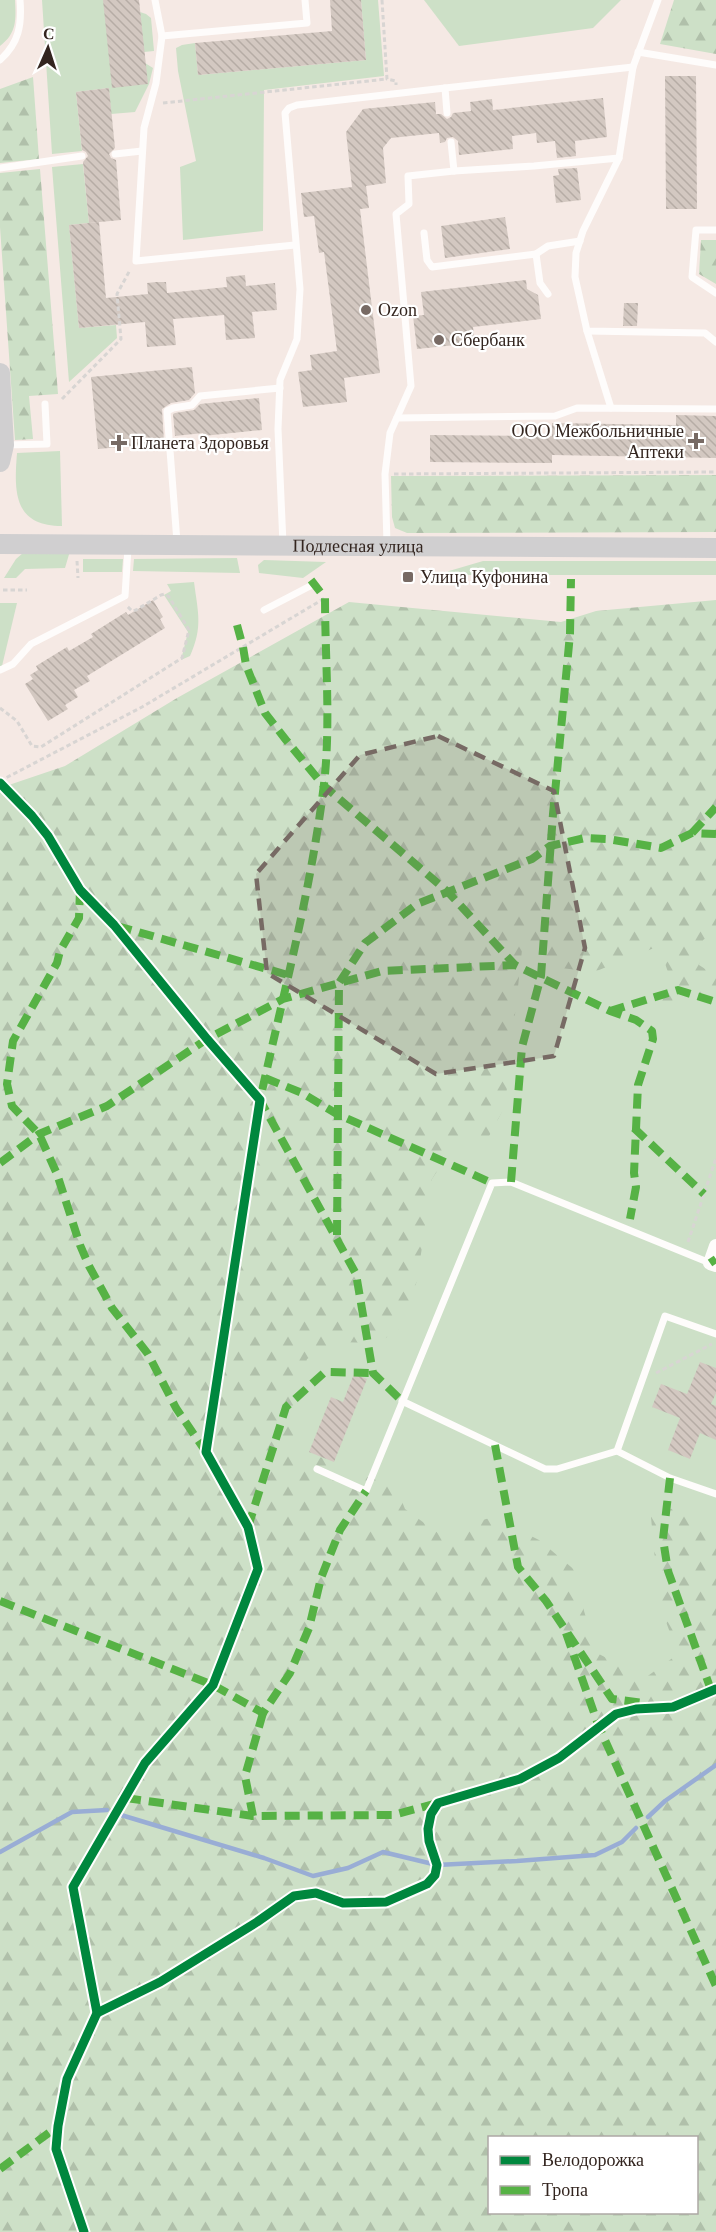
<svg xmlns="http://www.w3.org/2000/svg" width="716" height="2232" viewBox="0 0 716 2232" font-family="Georgia,serif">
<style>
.green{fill:#cde0c7;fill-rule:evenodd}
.forest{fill:url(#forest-firs);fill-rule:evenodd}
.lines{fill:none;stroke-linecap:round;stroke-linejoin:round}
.stream{stroke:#99add5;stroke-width:4.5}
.building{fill:url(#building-back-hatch)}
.path{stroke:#d8d5d3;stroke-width:3;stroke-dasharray:4.5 3;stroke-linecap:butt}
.service{stroke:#fefcfb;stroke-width:7}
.minor{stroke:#fefcfb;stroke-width:14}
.secondary{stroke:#d0cfd0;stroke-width:20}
.quiet{stroke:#56b245;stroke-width:8;stroke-dasharray:15 8;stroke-linecap:butt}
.cycleway-casing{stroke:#fff;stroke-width:13}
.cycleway{stroke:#00873e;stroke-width:9}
.marked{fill:#776a64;fill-opacity:0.2;stroke:#776a64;stroke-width:4.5;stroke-dasharray:12 8;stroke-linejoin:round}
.poi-dot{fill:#776a64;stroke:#fff;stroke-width:2}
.labels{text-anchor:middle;stroke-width:4.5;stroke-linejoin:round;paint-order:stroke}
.poi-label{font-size:18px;fill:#33251f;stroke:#fff;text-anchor:start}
.street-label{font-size:18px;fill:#33251f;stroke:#fff}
</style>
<defs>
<pattern id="forest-firs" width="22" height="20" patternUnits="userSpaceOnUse" patternTransform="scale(1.5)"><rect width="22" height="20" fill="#cde0c7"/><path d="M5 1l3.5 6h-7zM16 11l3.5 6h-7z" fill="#b0c0aa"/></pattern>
<pattern id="building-back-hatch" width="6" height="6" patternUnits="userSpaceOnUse" patternTransform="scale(1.5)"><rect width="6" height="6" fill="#d3c8c1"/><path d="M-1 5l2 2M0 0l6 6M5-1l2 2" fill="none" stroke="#b6aca5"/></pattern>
</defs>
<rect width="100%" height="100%" fill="#f5e9e4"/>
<!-- green -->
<g class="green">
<path d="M0,0H15C16,20 17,33 0,46Z"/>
<path d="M42,0H103L145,63L153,68L149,84L135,112L111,114L109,88L76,92L82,151L52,154Z"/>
<path d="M361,0H378L384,76L264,90L263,231L183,240L180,167L196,161L178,71L176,48L182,45L195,43L198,75L366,60Z"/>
<path d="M424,0H621L593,28L459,46Z"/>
<path d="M140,12L146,14L151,18L154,51L144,52Z"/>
<path d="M83,164L89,223L69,225L79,328L116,325L117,338L69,382L52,167Z"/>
<path d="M60,451L62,526C13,526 14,491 17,453Z"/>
<path d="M70,551L65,568L25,569L16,578H4L16,559L23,553Z"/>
<path d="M237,558L240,573L133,571L134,559Z"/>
<path d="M83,559H123L122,572H83Z"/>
<path d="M264,560L326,562L303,578L259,573L258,565Z"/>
<path d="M483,561H716V575H443L449,571Z"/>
<path d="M194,582C198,613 203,627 190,656L181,660L188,632L164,595L171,591L167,584Z"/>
<path d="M0,603H17L2,666L0,667Z"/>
<path d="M716,663V2232H0V911ZM490,2138H696V2212H490Z"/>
</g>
<!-- forest -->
<g class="forest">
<path d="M674,0H716V54L660,44Z"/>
<path d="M33,77L39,159L0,163V89Z"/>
<path d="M40,169L58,394L29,396L33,439L15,440L0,227V173Z"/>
<path d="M701,240H716V284L699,274Z"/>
<path d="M716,475V532L407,533L395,528L392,517L391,476Z"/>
<path d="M716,600V931L703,940L699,965L716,976V995L691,992L655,1009L669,975L659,946L594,972L553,967L538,943L522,950L505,1106L486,1142L460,1136L432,1179L417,1281L398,1330L378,1343L334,1342L307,1359L292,1412L295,1456L332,1458L336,1486L356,1477H392L405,1509L438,1533L493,1517L539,1540L577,1572L584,1611L597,1653L645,1678L678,1654L659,1603L651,1517L676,1507L704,1519L716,1532V2232H0V788L65,766L177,698L349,602L561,622L596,611ZM490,2138H696V2212H490Z"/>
</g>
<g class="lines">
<!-- stream -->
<g class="stream">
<path d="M121,1815L264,1858L313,1876L348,1868L383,1852L437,1865L517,1861L595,1855L622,1842L636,1828"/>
<path d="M648,1817L665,1801L716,1765"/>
<path d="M0,1852L72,1812L107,1810"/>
</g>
</g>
<!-- building -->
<g class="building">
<path d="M103,0H139L148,84L112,88Z"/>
<path d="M330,0H361L366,60L198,75L195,43L332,31Z"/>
<path d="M665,76H696L697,209H666Z"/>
<path d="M109,88L115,148L109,154L111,158L116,160L121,220L89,223L83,162L88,156L86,152L82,150L76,92Z"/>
<path d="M603,98L607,137L575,141L576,156L557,158L555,141L537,143L536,133L512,136L513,149L459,155L458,141L453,137L447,138L445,142L440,143L439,133L391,138L383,148L386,183L366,186L369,208L360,209L380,373L344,378L347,402L303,407L298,372L312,370L310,355L337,351L324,252L319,253L314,216L304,217L301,193L352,187L346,132L363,109L435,102L436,114H441L447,119L451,117L453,113L471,111L470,102L492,99L493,110Z"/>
<path d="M577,168L581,200L556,203L553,176L559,175L558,169Z"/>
<path d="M505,217L510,249L445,258L441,226Z"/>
<path d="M99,222L106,298L148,294L147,283L156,282H166L167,293L227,287L226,277L245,275L246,286L275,283L277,310L252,312L255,338L226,340L224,315L173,319L176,345L147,347L145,322L79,328L69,225Z"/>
<path d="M526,280L527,289L538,295L541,319L473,327L475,343L417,349L413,316L424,315L421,292Z"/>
<path d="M624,303H638L637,326H623Z"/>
<path d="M192,367L195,393L189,400L171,403L162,409L164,443L98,449L91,377Z"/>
<path d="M259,398L262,430L203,436V433L175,436L173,414L175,413L194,410L200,404Z"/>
<path d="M676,415L716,416V458L552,455V463L430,462V435L552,436V423L676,425Z"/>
<path d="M153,600L163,617L160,619L165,628L87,676L90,681L74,690L78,697L65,705L68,709L48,721L25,684L33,679L30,675L38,670L36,666L67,647L69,651L93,637L91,634L126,612L128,615Z"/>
<path d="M700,1362L716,1368V1393L711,1404L716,1406V1440L700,1433L690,1459L668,1450L680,1418L652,1407L661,1384L687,1394Z"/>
<path d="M354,1374L367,1379L334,1462L309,1452L331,1397L343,1402Z"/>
</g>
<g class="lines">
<!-- path -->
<g class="path">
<path d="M382,0L387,79L396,81V85"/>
<path d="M163,103L387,79"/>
<path d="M62,399L121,339L117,294L130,270"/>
<path d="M394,474L716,472"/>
<path d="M77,561L78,578"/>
<path d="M3,590H27"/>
<path d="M0,708L17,721L32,746L41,747L182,658L189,630L169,597L165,594L161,595L136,610L132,611L126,605"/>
<path d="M0,781L142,707L325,598"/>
<path d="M688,1242L716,1158"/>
<path d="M656,1373L712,1344"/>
</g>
<!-- service -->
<g class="service">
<path d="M155,0L162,36L156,83L144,128L136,261L295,245"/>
<path d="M658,0L633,67L619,158L583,231L576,253L575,277L587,331L705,333L716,342"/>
<path d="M162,36L307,23L305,0"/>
<path d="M638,52L716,65"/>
<path d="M0,60C19,43 22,25 20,0"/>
<path d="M447,113L445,88L633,67"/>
<path d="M115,154L142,151"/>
<path d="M0,168L82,156"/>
<path d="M454,171L534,166L619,158"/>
<path d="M716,230H696L692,277L716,293"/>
<path d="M424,233L427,260L432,267L536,254L548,246L580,241"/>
<path d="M536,254L540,283L548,294"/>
<path d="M587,331L611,408"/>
<path d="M397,418L555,416L577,408L716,409"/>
<path d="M5,445L47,444L45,404"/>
<path d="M177,542L167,411L173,408L192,405L200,396L280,388"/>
<path d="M283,544L278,429L280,380L297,339L300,289L285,113L289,108L297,105L445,88"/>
<path d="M387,544L385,474L390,433L411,386L396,214L409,204L408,176L454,171L451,142"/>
<path d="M264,610L314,584"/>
<path d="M0,670L13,664L31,644L125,596L128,548"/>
<path d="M402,1401L545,1469H557L617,1451L670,1478L716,1494"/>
<path d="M617,1451L665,1316L716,1334"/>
<path d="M317,1469L366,1491L492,1183L511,1182L710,1263"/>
</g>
<!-- minor -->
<path class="minor" d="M716,1246L710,1263L716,1265"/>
<!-- secondary -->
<g class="secondary">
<path d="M0,373L4,445L0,462"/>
<path id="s1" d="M0,544L716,548"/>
</g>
<!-- quiet -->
<g class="quiet">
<path d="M311,580L325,598C325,659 331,723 324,784C311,891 283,995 260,1100L356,1274L373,1373L402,1401"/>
<path d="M237,625L243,647L246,665L265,713L286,740L323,785L448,892L515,965"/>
<path d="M692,833L716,807"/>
<path d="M80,890L79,918L60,951L57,963L13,1041L7,1084L12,1106L39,1134L57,1174L80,1245L89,1266L112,1308L148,1354L176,1408L206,1452"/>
<path d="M117,926L288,975"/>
<path d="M610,1011L678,990L716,1002"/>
<path d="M265,1078L302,1093L337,1114L492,1183"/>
<path d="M634,1128L704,1194"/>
<path d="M0,1163L39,1134L107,1106L207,1039L283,999L382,971L515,965L610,1011L636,1020L652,1031L653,1039L638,1085L634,1173L636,1187L630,1219"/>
<path d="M511,1182L522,1047L541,976L553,814L570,634L571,579"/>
<path d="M337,1235L339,983L365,943L417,904L532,859L550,846L585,838L608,839L661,848L692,833L716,834"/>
<path d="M710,1263L716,1259"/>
<path d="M495,1445L518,1567L546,1601L612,1699L644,1703"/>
<path d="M670,1478L663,1539L668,1571L711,1690"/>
<path d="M248,1527L286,1407L325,1372L373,1373"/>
<path d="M0,1601L213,1685L263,1713L290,1673L309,1628L321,1578L340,1530L366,1491"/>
<path d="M566,1633L599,1727L716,1986"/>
<path d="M263,1713L245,1776L253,1816L393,1815L438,1803"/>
<path d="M126,1798L253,1816"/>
<path d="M0,2169L58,2126"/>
</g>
<!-- cycleway casing -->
<g class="cycleway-casing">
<g id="cycleway">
<path d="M0,783L32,816L48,836L80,890L114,925L207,1039L260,1100L206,1452L248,1527L258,1569L213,1685L145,1763L73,1887L97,2013L67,2079L58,2126L56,2149L84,2232"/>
<path d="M97,2013L160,1982L257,1922L294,1896L316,1893L343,1903L386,1902L427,1884L435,1875L437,1865L429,1841L428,1829L431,1814L438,1803L520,1779L559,1758L616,1714L636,1709L673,1707L716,1689"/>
</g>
</g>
<!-- cycleway -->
<use href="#cycleway" class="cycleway"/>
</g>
<!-- marked area -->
<path class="marked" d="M438,736L554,791L585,948L554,1056L436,1074L267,973L256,874L360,755Z"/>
<!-- markers -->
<g class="poi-dot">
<circle cx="366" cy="310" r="6"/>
<circle cx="439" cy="340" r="6"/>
<path d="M693 432h6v6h6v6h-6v6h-6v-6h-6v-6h6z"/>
<path d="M116 434h6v6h6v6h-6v6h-6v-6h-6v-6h6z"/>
<rect x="402" y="571" width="12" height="12" rx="3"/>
</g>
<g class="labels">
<!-- poi labels -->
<g class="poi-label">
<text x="378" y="316">Ozon</text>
<text x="451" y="346">Сбербанк</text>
<text x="684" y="437" text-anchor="end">ООО Межбольничные<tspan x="684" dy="21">Аптеки</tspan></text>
<text x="131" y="449">Планета Здоровья</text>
<text x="420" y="583">Улица Куфонина</text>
</g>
<!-- street labels -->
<g class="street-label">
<text dy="6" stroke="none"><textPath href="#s1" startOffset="358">Подлесная улица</textPath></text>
</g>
</g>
<!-- legend -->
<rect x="488" y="2136" width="210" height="78" fill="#ffffff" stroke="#ada8a5" stroke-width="1.5"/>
<rect x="500" y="2156" width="30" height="9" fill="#00873e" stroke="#ada8a5" stroke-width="1.5"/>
<text x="542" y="2166" font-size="18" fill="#33251f">Велодорожка</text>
<rect x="500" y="2186" width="30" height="9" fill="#56b245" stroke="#ada8a5" stroke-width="1.5"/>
<text x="542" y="2196" font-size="18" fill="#33251f">Тропа</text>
<!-- north arrow -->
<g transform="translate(48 48) rotate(3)" stroke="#ffffff" stroke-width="4.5" paint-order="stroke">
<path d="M0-4.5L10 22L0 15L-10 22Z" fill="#33251f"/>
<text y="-9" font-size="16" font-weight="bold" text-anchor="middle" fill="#33251f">С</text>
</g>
</svg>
